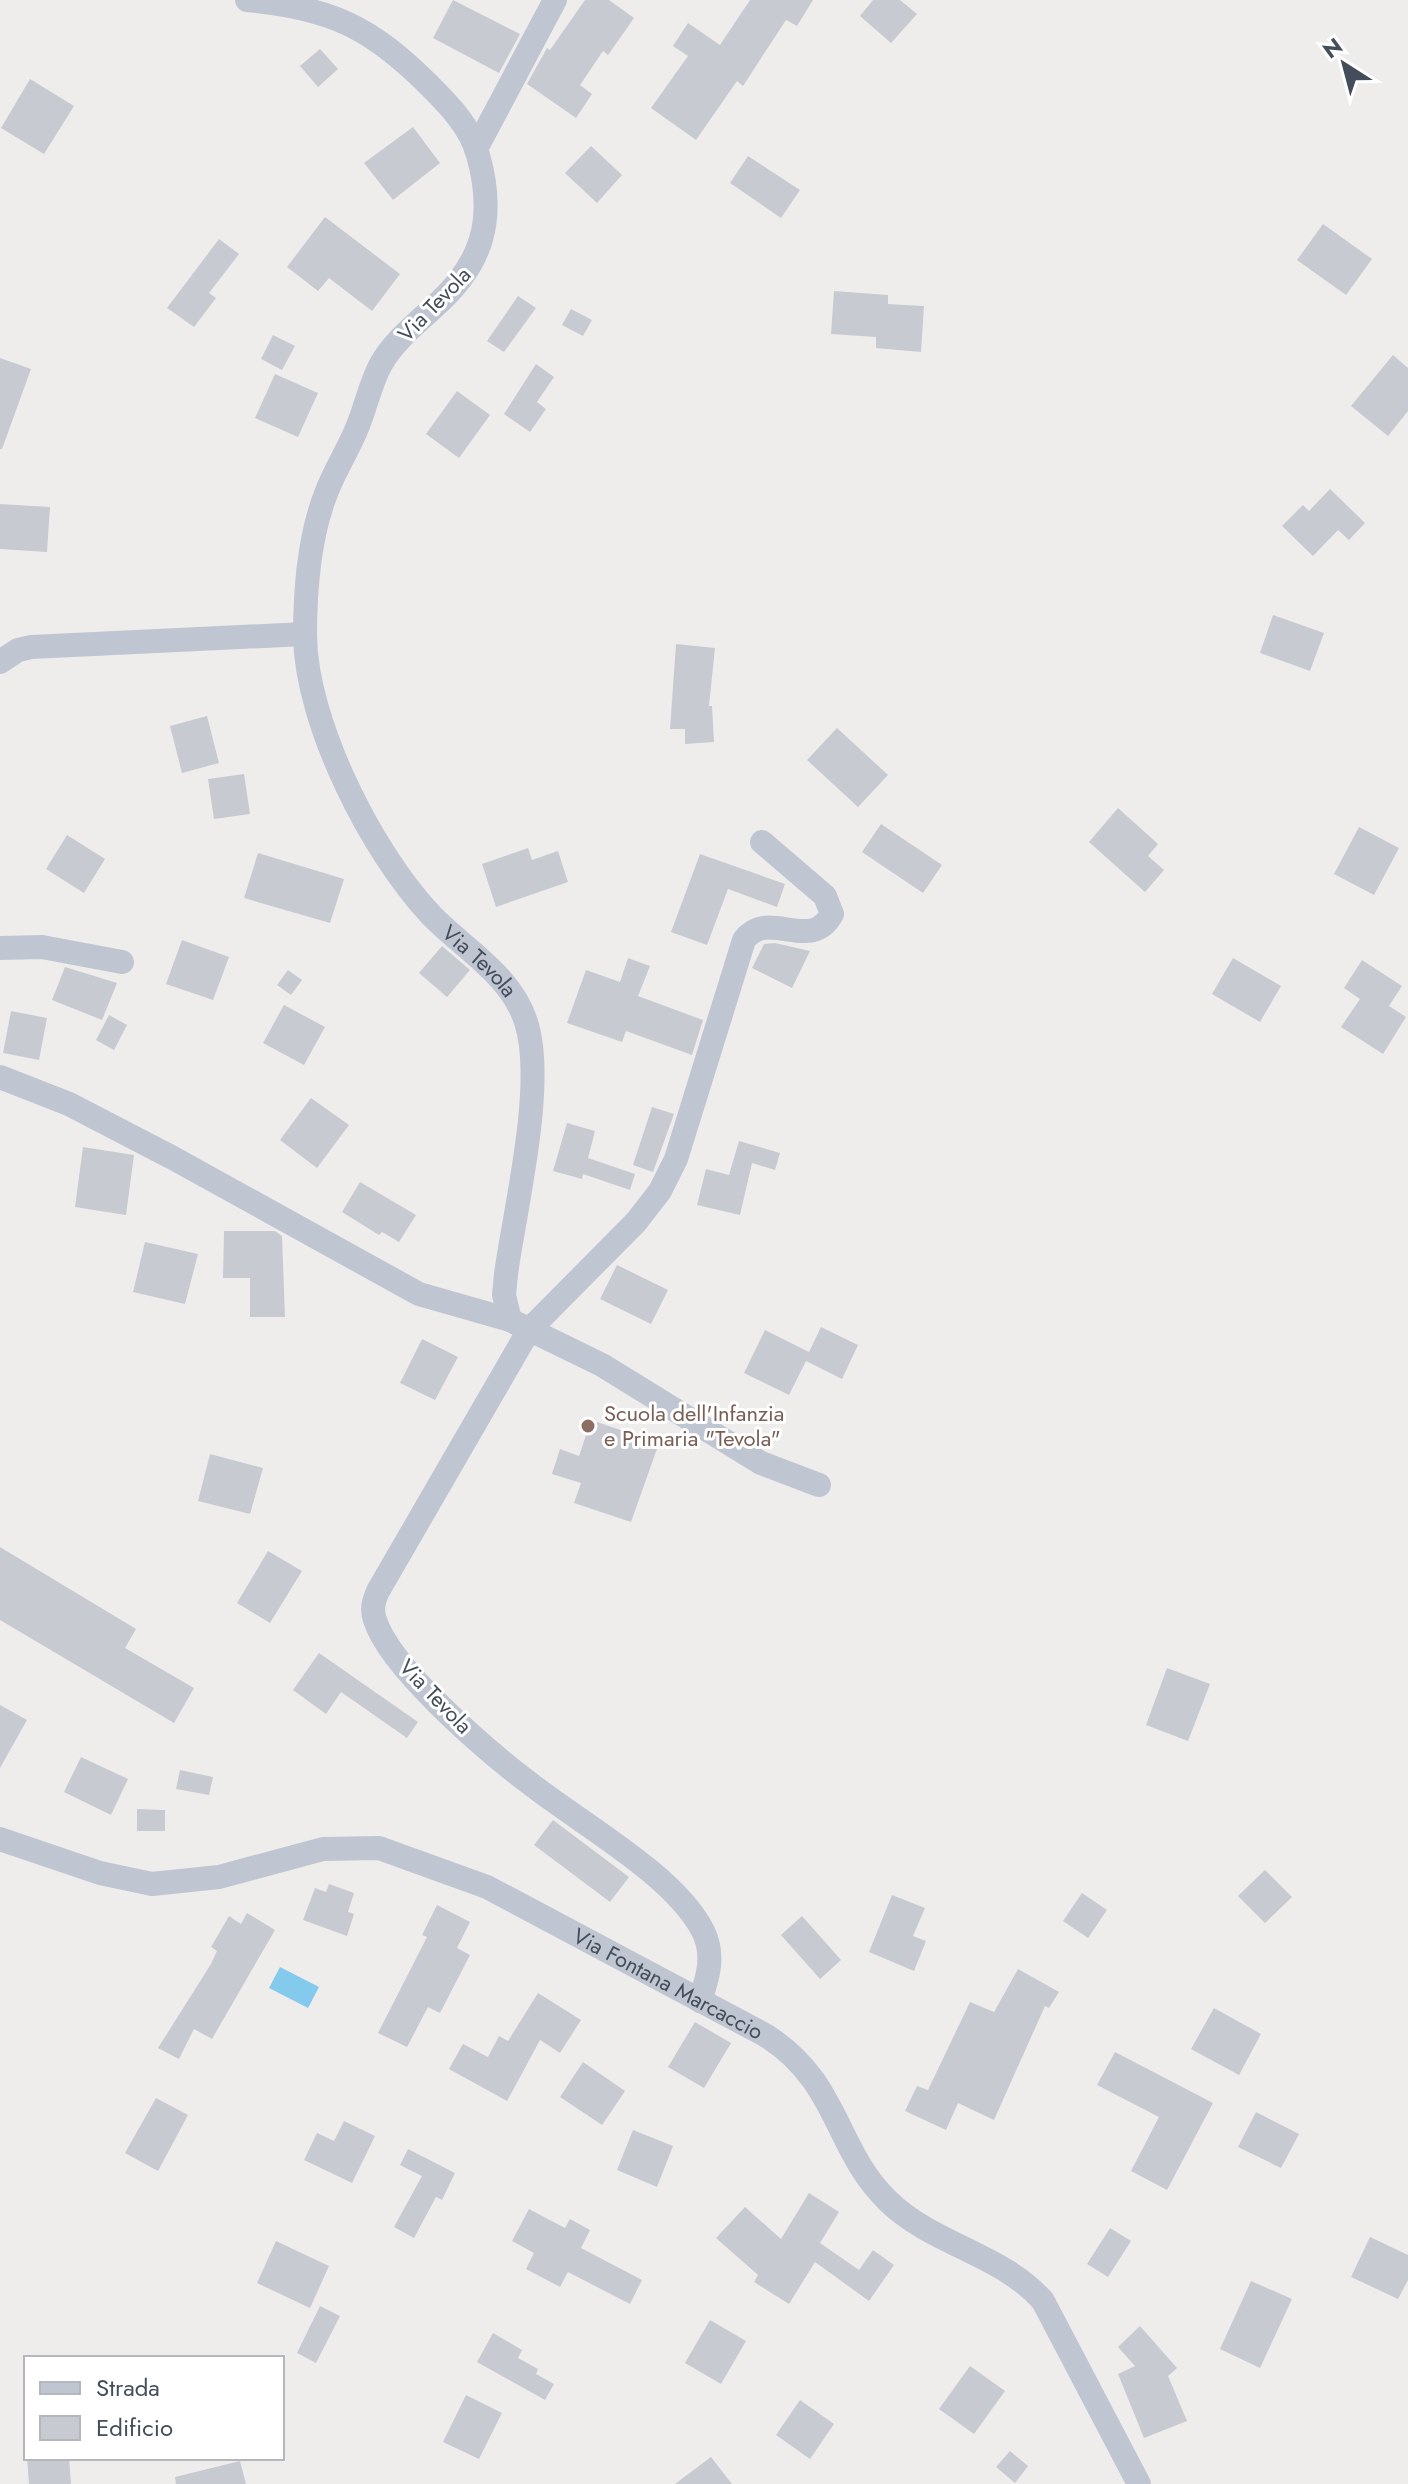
<svg xmlns="http://www.w3.org/2000/svg" width="1408" height="2484" viewBox="0 0 1408 2484" font-family="Jost,sans-serif">
<style>
.water{fill:#84caed}
.building{fill:#c8cad2}
.lines{fill:none;stroke-linecap:round;stroke-linejoin:round}
.street{stroke:#bfc6d2;stroke-width:24}
.education-dot{fill:#8d6e63;stroke:#fff;stroke-width:3}
.labels{text-anchor:middle;stroke-width:6;stroke-linejoin:round;paint-order:stroke}
.street-label{font-size:22px;fill:#444d5a;stroke:#fff}
.education-label{font-size:22px;fill:#785e54;stroke:#fff;text-anchor:start}
</style>
<rect width="100%" height="100%" fill="#efecec"/>
<!-- water -->
<path class="water" d="M280,1967L319,1987L308,2008L269,1988Z"/>
<!-- building -->
<g class="building">
<path d="M453,0L520,34L499,73L433,38Z"/>
<path d="M585,0H609L634,18L608,55L603,51L580,85L592,94L576,118L527,84L547,48L550,50Z"/>
<path d="M750,0H813L797,26L786,20L743,86L737,81L696,140L651,108L688,56L673,46L688,23L720,45Z"/>
<path d="M873,0H900L917,14L891,43L860,16Z"/>
<path d="M320,49L338,69L318,87L300,66Z"/>
<path d="M30,79L74,106L44,154L1,128Z"/>
<path d="M413,127L440,163L393,200L364,163Z"/>
<path d="M591,146L622,175L597,203L565,173Z"/>
<path d="M748,156L800,190L781,218L730,183Z"/>
<path d="M325,217L400,274L372,311L329,278L318,291L287,267Z"/>
<path d="M1323,224L1372,259L1346,295L1297,260Z"/>
<path d="M219,239L239,254L209,293L216,298L194,327L167,308Z"/>
<path d="M834,291L888,295V304L924,306L921,352L876,348V337L831,334Z"/>
<path d="M518,296L536,308L504,352L487,341Z"/>
<path d="M571,309L592,320L583,336L562,325Z"/>
<path d="M273,335L295,346L282,370L261,359Z"/>
<path d="M1393,355L1408,368V411L1388,436L1351,406Z"/>
<path d="M0,358L31,369L2,449H0Z"/>
<path d="M536,364L554,377L537,402L546,409L530,432L504,414Z"/>
<path d="M275,374L318,393L298,437L255,418Z"/>
<path d="M457,391L490,415L459,458L426,434Z"/>
<path d="M1330,489L1365,523L1349,540L1338,530L1313,556L1282,526L1303,505L1309,511Z"/>
<path d="M0,504L50,507L47,552L0,549Z"/>
<path d="M1273,615L1324,633L1310,671L1260,653Z"/>
<path d="M676,644L715,648L709,706H712L714,742L685,744V729H670Z"/>
<path d="M207,716L219,763L182,773L170,726Z"/>
<path d="M837,728L888,775L858,807L807,760Z"/>
<path d="M244,774L250,814L214,819L208,779Z"/>
<path d="M1118,808L1158,844L1148,856L1164,870L1145,892L1089,842Z"/>
<path d="M881,824L942,865L923,893L862,852Z"/>
<path d="M1359,827L1399,848L1374,895L1334,874Z"/>
<path d="M67,835L105,859L84,893L46,869Z"/>
<path d="M528,848L532,860L558,851L568,882L496,907L482,864Z"/>
<path d="M258,853L344,879L330,923L244,898Z"/>
<path d="M700,854L785,884L777,907L728,889L707,945L671,932Z"/>
<path d="M182,940L229,957L213,1000L166,984Z"/>
<path d="M775,943L810,951L792,988L752,968L764,944Z"/>
<path d="M442,946L470,970L447,997L419,973Z"/>
<path d="M628,958L650,966L638,996L703,1020L692,1055L626,1031L622,1042L567,1023L586,970L620,982Z"/>
<path d="M1233,958L1281,986L1260,1022L1212,994Z"/>
<path d="M1362,960L1402,986L1389,1006L1406,1017L1383,1054L1341,1027L1360,999L1344,988Z"/>
<path d="M65,967L117,983L102,1020L52,1000Z"/>
<path d="M288,970L302,980L291,995L277,985Z"/>
<path d="M284,1005L325,1027L304,1065L263,1043Z"/>
<path d="M11,1011L47,1018L39,1060L3,1053Z"/>
<path d="M109,1015L127,1025L114,1050L96,1040Z"/>
<path d="M311,1098L349,1125L317,1168L280,1140Z"/>
<path d="M652,1107L674,1114L653,1172L633,1165Z"/>
<path d="M567,1123L595,1131L588,1158L635,1174L630,1190L583,1174L582,1179L553,1171Z"/>
<path d="M739,1141L780,1153L775,1170L752,1163L740,1215L697,1205L706,1169L729,1175Z"/>
<path d="M83,1147L134,1155L126,1215L75,1207Z"/>
<path d="M360,1182L416,1215L399,1242L382,1232L379,1235L342,1212Z"/>
<path d="M224,1231H275L282,1236L285,1317H250V1278H223Z"/>
<path d="M145,1242L198,1254L185,1304L133,1292Z"/>
<path d="M617,1265L668,1290L651,1324L600,1299Z"/>
<path d="M821,1327L858,1345L842,1379L806,1361L789,1395L744,1373L765,1330L809,1352Z"/>
<path d="M422,1339L458,1357L435,1400L400,1383Z"/>
<path d="M591,1420L659,1443L631,1522L574,1503L581,1483L552,1474L560,1449L579,1456Z"/>
<path d="M210,1454L263,1468L250,1514L198,1501Z"/>
<path d="M0,1547L136,1629L125,1648L194,1688L174,1723L0,1620Z"/>
<path d="M268,1551L302,1571L270,1623L237,1603Z"/>
<path d="M319,1653L418,1722L407,1738L341,1692L326,1714L293,1690Z"/>
<path d="M1167,1668L1210,1684L1188,1741L1146,1725Z"/>
<path d="M0,1705L27,1720L0,1768Z"/>
<path d="M81,1757L128,1779L111,1815L64,1792Z"/>
<path d="M180,1770L213,1777L209,1795L176,1789Z"/>
<path d="M137,1809L165,1810V1831H137Z"/>
<path d="M553,1820L629,1877L610,1902L534,1845Z"/>
<path d="M1265,1870L1292,1897L1265,1923L1238,1896Z"/>
<path d="M329,1884L354,1893L348,1912L354,1914L347,1936L303,1920L315,1888L326,1892Z"/>
<path d="M1082,1893L1107,1910L1088,1938L1063,1921Z"/>
<path d="M892,1895L925,1908L913,1936L926,1941L914,1971L869,1952Z"/>
<path d="M437,1905L470,1922L457,1948L470,1955L440,2013L428,2007L407,2047L378,2033L427,1937L422,1935Z"/>
<path d="M247,1913L275,1930L212,2039L194,2029L179,2059L158,2048L211,1964L217,1951L211,1947L229,1916L241,1924Z"/>
<path d="M802,1916L841,1960L820,1979L781,1935Z"/>
<path d="M1018,1969L1059,1992L1049,2008L1045,2006L994,2120L958,2103L946,2130L905,2111L917,2086L928,2090L970,2002L994,2012Z"/>
<path d="M538,1993L581,2020L560,2053L540,2040L507,2101L449,2069L463,2044L488,2057L499,2036L508,2041Z"/>
<path d="M1214,2008L1261,2034L1239,2075L1191,2049Z"/>
<path d="M695,2022L731,2043L704,2088L668,2067Z"/>
<path d="M1115,2052L1213,2103L1167,2190L1131,2171L1159,2117L1097,2085Z"/>
<path d="M583,2062L625,2091L602,2125L560,2097Z"/>
<path d="M156,2098L188,2115L158,2171L125,2153Z"/>
<path d="M1256,2112L1299,2134L1281,2168L1238,2147Z"/>
<path d="M344,2121L375,2136L352,2183L304,2160L317,2133L334,2141Z"/>
<path d="M633,2130L673,2146L657,2187L617,2170Z"/>
<path d="M408,2149L455,2173L442,2200L436,2197L414,2238L394,2227L422,2176L400,2165Z"/>
<path d="M809,2193L839,2212L820,2243L859,2270L873,2250L894,2265L869,2301L815,2262L789,2304L754,2282L758,2275L716,2238L745,2207L781,2239Z"/>
<path d="M529,2209L565,2228L570,2219L590,2230L581,2248L642,2280L630,2304L568,2272L560,2287L526,2269L534,2253L512,2241Z"/>
<path d="M1110,2228L1131,2241L1108,2277L1087,2264Z"/>
<path d="M1370,2237L1408,2255V2280L1398,2299L1351,2277Z"/>
<path d="M276,2241L329,2266L310,2308L257,2283Z"/>
<path d="M1251,2281L1292,2299L1260,2368L1220,2349Z"/>
<path d="M320,2306L340,2316L316,2363L297,2353Z"/>
<path d="M710,2320L746,2341L721,2384L685,2363Z"/>
<path d="M1140,2326L1177,2368L1168,2376L1187,2421L1144,2438L1118,2374L1135,2366L1118,2347Z"/>
<path d="M493,2333L522,2350L518,2358L538,2369L536,2374L554,2384L545,2400L477,2362Z"/>
<path d="M970,2366L1005,2391L974,2434L939,2409Z"/>
<path d="M466,2395L502,2413L479,2459L443,2442Z"/>
<path d="M800,2400L834,2424L810,2459L776,2435Z"/>
<path d="M1010,2451L1028,2466L1015,2483L996,2467Z"/>
<path d="M711,2457L732,2484H675Z"/>
<path d="M27,2458H69L71,2484H29Z"/>
<path d="M240,2461L246,2484H176L175,2477Z"/>
</g>
<g class="lines">
<!-- street -->
<g class="street">
<path id="s1" d="M247,0C332,9 370,26 430,86C450,106 471,128 478,155C496,219 483,264 434,307C415,325 394,341 381,364C370,384 366,407 357,428C348,450 335,470 327,491C309,535 305,589 305,636C306,722 371,851 430,914C462,948 511,974 526,1022C546,1084 515,1208 506,1274L504,1295L510,1320"/>
<path d="M476,149L555,0"/>
<path d="M0,662L18,650L31,647L305,634"/>
<path d="M0,948L42,947L122,962"/>
<path d="M0,1077L69,1104L173,1158L419,1294L510,1320L602,1365L761,1463L819,1485"/>
<path id="s2" d="M0,1839L100,1873L152,1884L219,1877L323,1849L379,1848L487,1887L765,2035C840,2082 834,2149 888,2201C933,2245 1002,2254 1043,2301L1139,2484"/>
<path d="M700,2001C708,1977 715,1955 703,1931C674,1874 578,1822 528,1782C487,1751 390,1668 375,1620C371,1609 374,1600 378,1591L529,1330L636,1222L660,1191L676,1159L744,940C768,907 810,954 832,914L825,896L762,842"/>
</g>
</g>
<!-- markers -->
<circle class="education-dot" cx="588" cy="1426" r="8"/>
<g class="labels">
<!-- street labels -->
<g class="street-label">
<text transform="translate(434 304) rotate(-46)" y="8">Via Tevola</text>
<text dy="8" stroke="none"><textPath href="#s1" startOffset="1204">Via Tevola</textPath></text>
<text transform="translate(436 1696) rotate(46)" y="8">Via Tevola</text>
<text dy="8" stroke="none"><textPath href="#s2" startOffset="710">Via Fontana Marcaccio</textPath></text>
</g>
<!-- education labels -->
<g class="education-label">
<text x="604" y="1421">Scuola dell'Infanzia<tspan x="604" dy="25">e Primaria "Tevola"</tspan></text>
</g>
</g>
<!-- legend -->
<rect x="24" y="2356" width="260" height="104" fill="#ffffff" stroke="#b4b8bd" stroke-width="2"/>
<rect x="40" y="2382" width="40" height="12" fill="#bfc6d2" stroke="#b4b8bd" stroke-width="2"/>
<text x="96" y="2396" font-size="24" fill="#444d5a">Strada</text>
<rect x="40" y="2416" width="40" height="24" fill="#c8cad2" stroke="#b4b8bd" stroke-width="2"/>
<text x="96" y="2436" font-size="24" fill="#444d5a">Edificio</text>
<!-- north arrow -->
<g transform="translate(1344 64) rotate(324)" stroke="#ffffff" stroke-width="6" paint-order="stroke">
<path d="M0-6L14 30L0 20L-14 30Z" fill="#444d5a"/>
<text y="-12" font-size="22" font-weight="bold" text-anchor="middle" fill="#444d5a">N</text>
</g>
</svg>
